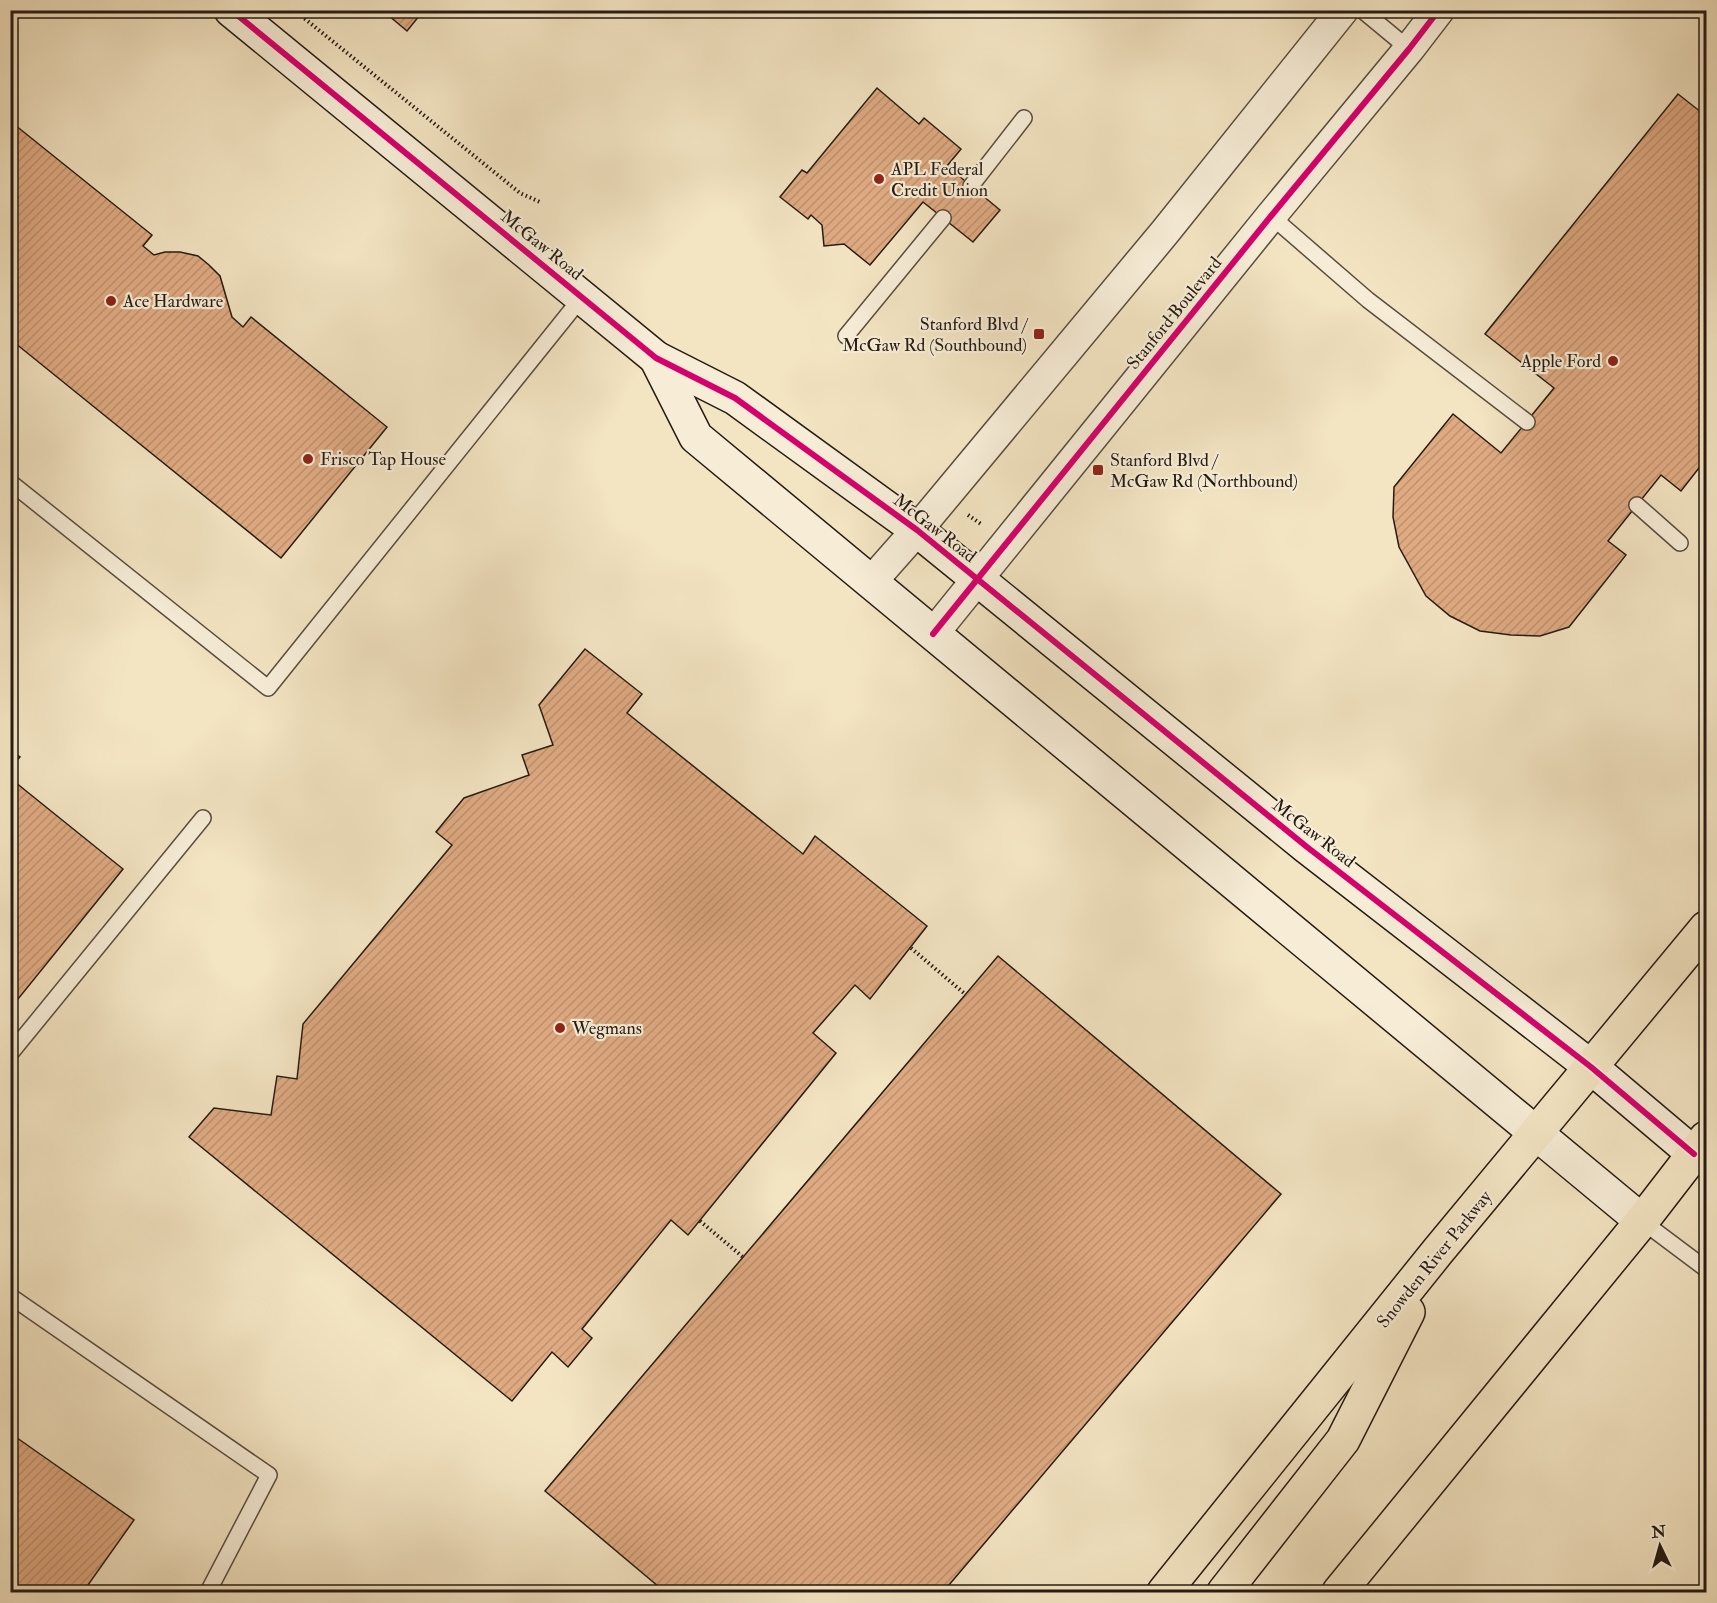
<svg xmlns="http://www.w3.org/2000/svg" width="1717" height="1603" viewBox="0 0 1717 1603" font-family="'IM FELL Double Pica',serif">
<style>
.building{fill:url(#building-hatch);stroke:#261b13;stroke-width:1.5}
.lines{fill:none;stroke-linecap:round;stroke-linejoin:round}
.lane-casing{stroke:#594d3f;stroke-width:18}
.street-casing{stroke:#594d3f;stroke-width:33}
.secondary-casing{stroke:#261b13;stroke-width:36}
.primary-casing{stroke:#261b13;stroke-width:36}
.path{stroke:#261b13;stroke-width:4;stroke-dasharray:1.5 3;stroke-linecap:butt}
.lane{stroke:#f7edd7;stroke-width:15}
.street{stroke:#f7edd7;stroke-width:30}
.secondary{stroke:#f7edd7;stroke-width:33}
.primary{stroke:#f3e4c2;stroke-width:33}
.cycleway-casing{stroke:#f7edd7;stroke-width:10}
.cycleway{stroke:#d6006c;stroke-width:6}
.poi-dot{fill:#8f2418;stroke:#f7edd7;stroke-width:2}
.labels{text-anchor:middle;stroke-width:4.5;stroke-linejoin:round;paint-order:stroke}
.poi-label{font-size:18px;fill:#261b13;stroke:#f7edd7;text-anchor:start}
.street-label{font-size:18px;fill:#261b13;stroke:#f7edd7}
</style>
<defs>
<pattern id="building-hatch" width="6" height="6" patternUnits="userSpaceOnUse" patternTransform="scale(1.5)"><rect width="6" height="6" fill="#dfaa82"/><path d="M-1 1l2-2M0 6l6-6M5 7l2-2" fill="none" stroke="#bf926f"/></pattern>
</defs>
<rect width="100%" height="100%" fill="#f3e4c2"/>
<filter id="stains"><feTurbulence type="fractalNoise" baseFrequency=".00333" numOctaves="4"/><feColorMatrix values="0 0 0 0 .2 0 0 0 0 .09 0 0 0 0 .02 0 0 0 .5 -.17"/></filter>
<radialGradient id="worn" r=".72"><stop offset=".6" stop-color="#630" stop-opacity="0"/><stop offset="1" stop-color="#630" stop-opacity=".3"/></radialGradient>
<!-- building -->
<g class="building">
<path d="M382,10H424L407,31Z"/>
<path d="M877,88L919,124L924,118L961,149L947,166L1000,210L973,242L923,202L870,265L844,244L824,246L822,225L811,215L808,219L780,197L802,170L807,173Z"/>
<path d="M1678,94L1706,116V459L1681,491L1661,475L1608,541L1626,555L1569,627L1540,636L1511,635L1480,631L1450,616L1426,596L1399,547L1393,517L1394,487L1453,414L1501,453L1554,388L1485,334Z"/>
<path d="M10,121L152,235L143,246L154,255L165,252H180L198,256L209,265L220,276L232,317L243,327L251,317L387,427L281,558L10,339Z"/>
<path d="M585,649L642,694L627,713L803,854L815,836L927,926L870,999L855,985L813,1033L836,1053L688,1235L671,1220L582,1329L592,1338L568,1367L552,1352L512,1401L189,1137L214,1108L271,1115L277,1076L297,1079L303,1024L452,845L436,832L464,798L529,775L522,755L553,745L539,705Z"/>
<path d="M10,750L20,757L10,769Z"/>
<path d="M10,778L123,869L10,1009Z"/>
<path d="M998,956L1281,1194L943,1592H665L545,1491Z"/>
<path d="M10,1433L134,1520L83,1592H10Z"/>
</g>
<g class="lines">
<!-- lane casing -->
<g class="lane-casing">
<g id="lane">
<path d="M1362,10L1409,49"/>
<path d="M971,186L1024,118"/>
<path d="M1271,216L1368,300L1527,422"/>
<path d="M846,336L943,218"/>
<path d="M10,482L268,688L582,297"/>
<path d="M1637,505L1680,543"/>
<path d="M10,1054L203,818"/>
<path d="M1642,1221L1706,1269"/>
<path d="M10,1296L269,1475L208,1592"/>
</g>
</g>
<!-- street casing -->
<g class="street-casing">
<g id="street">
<path d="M871,582L917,530L1165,232L1343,10"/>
<path d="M933,634L1271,216L1409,49L1439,10"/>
</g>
</g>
<!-- secondary casing -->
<g class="secondary-casing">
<g id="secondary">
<path d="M231,10L656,358L735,398L917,530L1307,847L1591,1067L1694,1154"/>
<path d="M656,358L696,437L1642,1221"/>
</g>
</g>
<!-- primary casing -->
<g class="primary-casing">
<g id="primary">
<path d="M1164,1592L1438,1251L1706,928"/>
<path d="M1224,1592L1343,1440L1408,1312"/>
<path d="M1339,1592L1642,1221L1706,1138"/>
</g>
</g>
<!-- path -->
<g class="path">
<path d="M294,10L520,193L542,203"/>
<path d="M968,515L981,524"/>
<path d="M911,948L965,994"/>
<path d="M700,1221L743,1257"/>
</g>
<!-- lane -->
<use href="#lane" class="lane"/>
<!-- street -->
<use href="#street" class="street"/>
<!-- secondary -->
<use href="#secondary" class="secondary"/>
<!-- primary -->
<use href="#primary" class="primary"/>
<!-- cycleway casing -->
<g class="cycleway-casing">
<g id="cycleway">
<path d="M231,10L656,358L735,398L917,530L1307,847L1591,1067L1694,1154"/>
<path d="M933,634L1271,216L1409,49L1439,10"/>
</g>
</g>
<!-- cycleway -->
<use href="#cycleway" class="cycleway"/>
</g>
<!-- markers -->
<g class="poi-dot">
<circle cx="879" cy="179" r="6"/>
<circle cx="111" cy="301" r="6"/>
<rect x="1033" y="328" width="12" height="12" rx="3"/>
<circle cx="1613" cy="361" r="6"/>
<circle cx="308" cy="459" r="6"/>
<rect x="1092" y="464" width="12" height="12" rx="3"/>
<circle cx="560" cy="1028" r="6"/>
</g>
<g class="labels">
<!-- poi labels -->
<g class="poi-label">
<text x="891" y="175">APL Federal<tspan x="891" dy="21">Credit Union</tspan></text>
<text x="123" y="307">Ace Hardware</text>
<text x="1027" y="330" text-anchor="end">Stanford Blvd /<tspan x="1027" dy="21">McGaw Rd (Southbound)</tspan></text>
<text x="1601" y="367" text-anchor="end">Apple Ford</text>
<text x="320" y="465">Frisco Tap House</text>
<text x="1110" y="466">Stanford Blvd /<tspan x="1110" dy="21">McGaw Rd (Northbound)</tspan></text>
<text x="572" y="1034">Wegmans</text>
</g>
<!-- street labels -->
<g class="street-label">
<text transform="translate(542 245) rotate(39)" y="6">McGaw Road</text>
<text transform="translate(1174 313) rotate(-51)" y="6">Stanford Boulevard</text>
<text transform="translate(935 528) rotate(38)" y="6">McGaw Road</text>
<text transform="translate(1314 833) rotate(38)" y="6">McGaw Road</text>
<text transform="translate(1434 1259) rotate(-51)" y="6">Snowden River Parkway</text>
</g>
</g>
<!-- margin -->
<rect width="1717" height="1603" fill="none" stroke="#f3e4c2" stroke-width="36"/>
<rect x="12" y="12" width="1693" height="1579" fill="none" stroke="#261b13" stroke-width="3"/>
<rect x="18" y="18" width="1681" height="1567" fill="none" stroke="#261b13" stroke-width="1.5"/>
<!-- north arrow -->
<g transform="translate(1660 1546) rotate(355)" stroke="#f7edd7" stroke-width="4.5" paint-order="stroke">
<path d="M0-4.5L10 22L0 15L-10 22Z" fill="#261b13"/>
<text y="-9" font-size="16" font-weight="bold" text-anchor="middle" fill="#261b13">N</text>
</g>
<rect width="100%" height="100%" filter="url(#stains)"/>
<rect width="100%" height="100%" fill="url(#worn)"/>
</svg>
